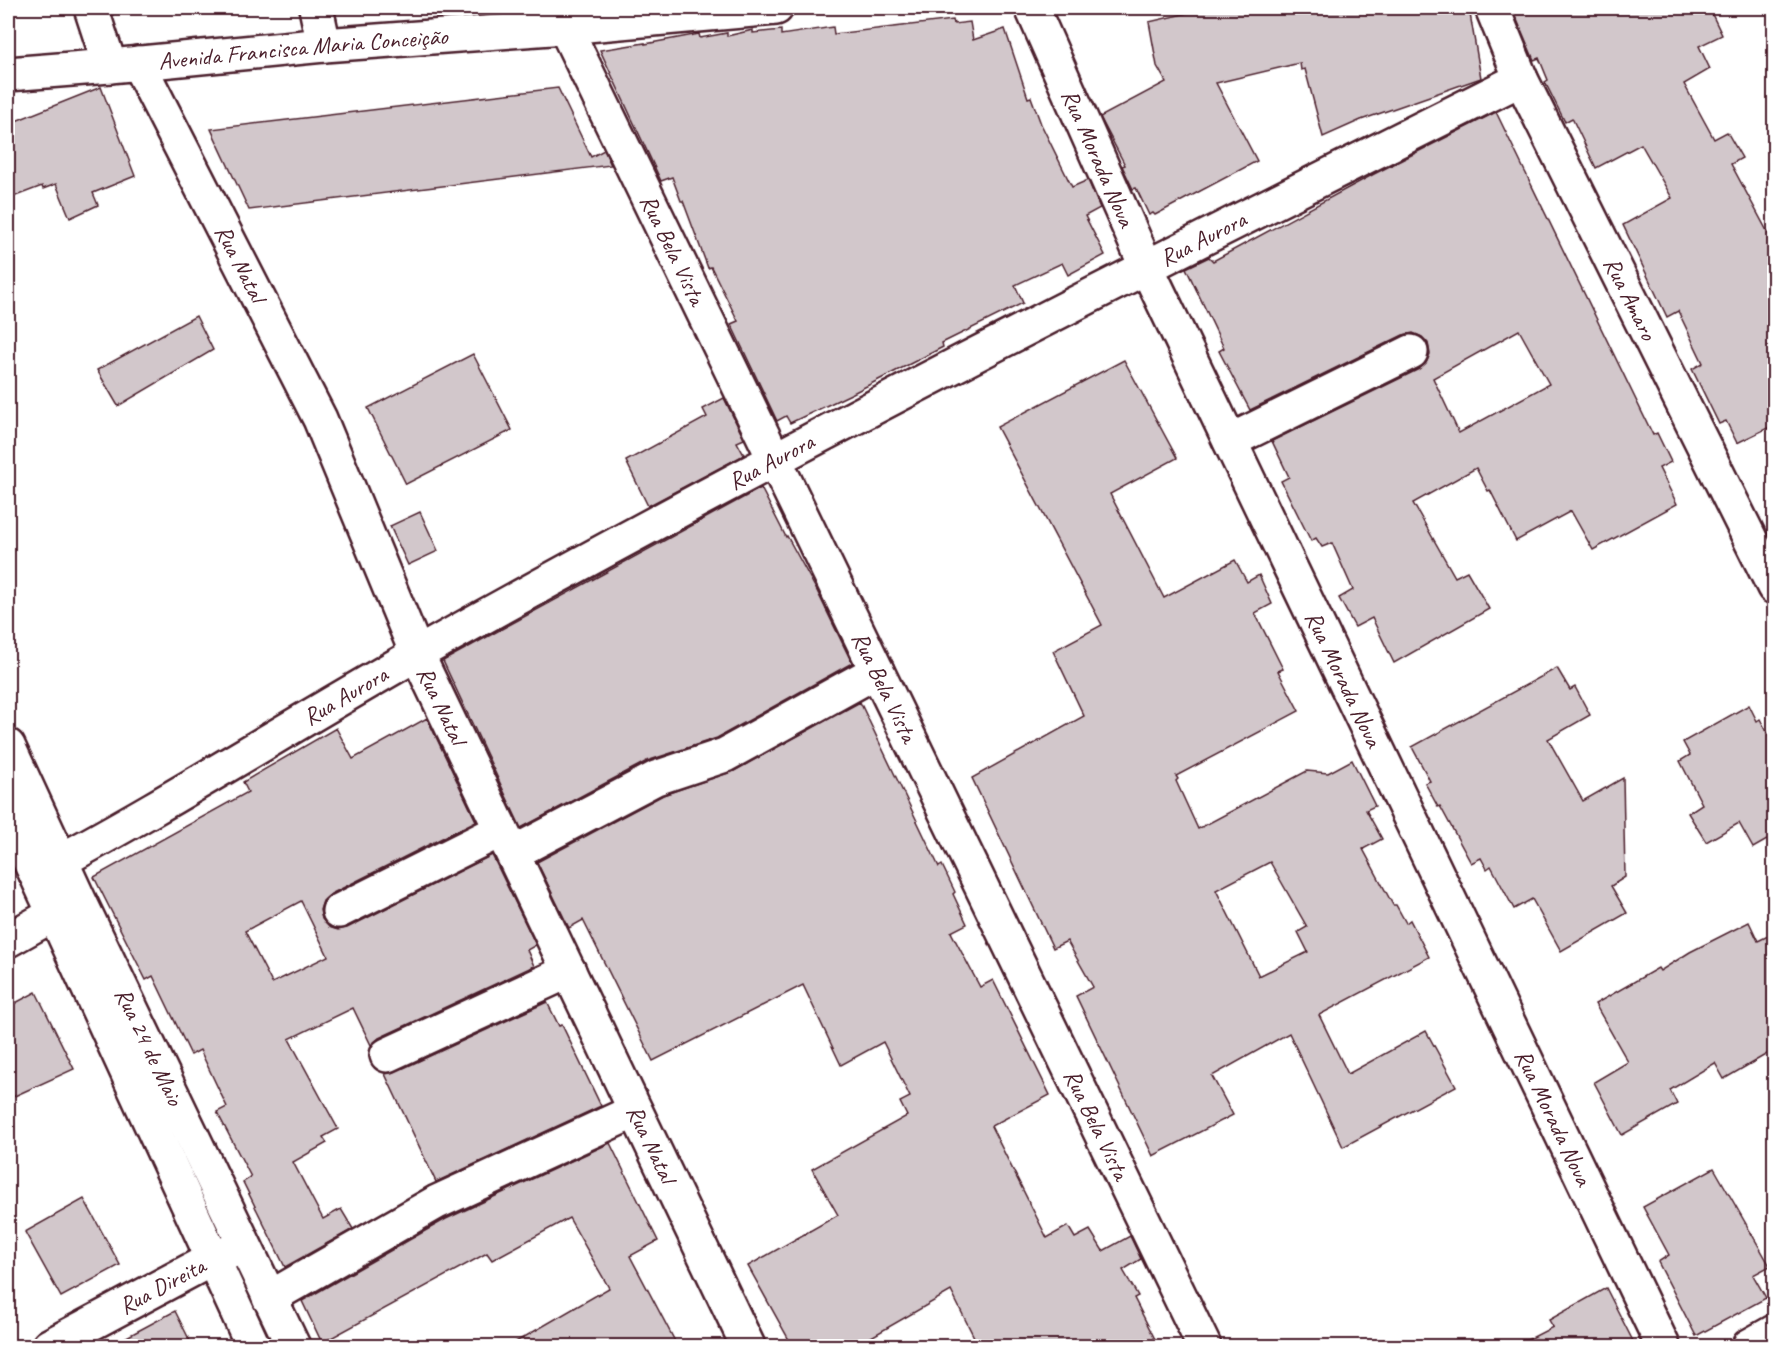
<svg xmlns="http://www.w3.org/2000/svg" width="1782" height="1354" viewBox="0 0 1782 1354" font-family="Caveat,sans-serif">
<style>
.building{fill:#d2c7cb;stroke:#4a1f2b;stroke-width:1.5;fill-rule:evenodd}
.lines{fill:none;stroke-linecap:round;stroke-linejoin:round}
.minor-casing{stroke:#4a1f2b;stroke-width:38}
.minor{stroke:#fff;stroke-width:33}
.labels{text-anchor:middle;stroke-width:4.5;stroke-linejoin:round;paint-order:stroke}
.street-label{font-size:24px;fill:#4a1f2b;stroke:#fff}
</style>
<rect width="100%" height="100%" fill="#fff"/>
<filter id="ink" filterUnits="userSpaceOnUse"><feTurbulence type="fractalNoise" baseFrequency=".0167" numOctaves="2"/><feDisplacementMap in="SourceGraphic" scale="12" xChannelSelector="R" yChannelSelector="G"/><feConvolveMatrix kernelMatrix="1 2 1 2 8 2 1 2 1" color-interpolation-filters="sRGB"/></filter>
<g filter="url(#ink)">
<!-- building -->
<g class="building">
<path d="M1209,8H1469L1481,78L1361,120L1323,137L1305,69L1301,70L1300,63L1216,83L1257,161L1155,215L1153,213L1149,215L1136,188L1133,189L1122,166L1125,165L1100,117L1166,82L1157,66L1149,22Z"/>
<path d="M1512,8H1709L1722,35L1699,46L1710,69L1684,84L1714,139L1727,132L1742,158L1731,164L1774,244V425L1737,443L1726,421L1719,424L1692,369L1703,363L1678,311L1667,317L1623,225L1672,198L1641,144L1596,168L1572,118L1565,122L1545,82L1548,80L1539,58L1534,60Z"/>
<path d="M953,20L954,24L970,22L973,40L1005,29L1028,98L1031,97L1041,124L1072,187L1088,180L1100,208L1085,216L1105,255L1068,275L1062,263L1015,285L1023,303L942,343L943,347L853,393L790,423L786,416L777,421L731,324L738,321L711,267L708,268L683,201H681L672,177L661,181L600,50L645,43V44L699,34L700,38L727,33V36L753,30V33L781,30V35L833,27L834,34Z"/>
<path d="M101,87L135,176L93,193L98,205L70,218L56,184L43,189L42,186L8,199V124Z"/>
<path d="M558,88L591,157L604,150L611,165L249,210L211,129Z"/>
<path d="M1496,112L1653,435L1657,433L1671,462L1659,468L1677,504L1593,550L1571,511L1516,541L1490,490L1488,491L1476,468L1413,503L1455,577L1467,571L1489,609L1394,663L1372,618L1355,627L1339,598L1353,590L1332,543L1322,547L1316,538L1311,541L1281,481L1289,477L1272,441L1419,369L1426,363L1430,354L1428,343L1422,337L1413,333L1403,335L1250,410L1219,351L1224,348L1186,268L1209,257L1213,261L1374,174ZM1519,330L1549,384L1459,433L1433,378Z"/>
<path d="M196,316L213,350L118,406L97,370Z"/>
<path d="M473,354L512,430L406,484L368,408Z"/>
<path d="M1124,360L1177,458L1110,494L1164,598L1235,560L1247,582L1259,575L1272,604L1255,613L1283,669L1278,671L1299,711L1176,776L1178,779L1176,781L1198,829L1307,771L1328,773L1352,760L1375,806L1366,810L1382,839L1363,849L1393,905H1396L1406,923L1410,920L1429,957L1319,1015L1348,1074L1426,1031L1456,1086L1343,1147L1289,1033L1212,1076L1233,1115L1153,1156L1076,996L1093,987L1067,941L1053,948L972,778L1084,716L1053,651L1102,625L997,427ZM1270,862L1307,927L1298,932L1308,952L1259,976L1216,890Z"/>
<path d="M724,398L744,439L737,442L744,455L648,506L626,461L707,417L703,409Z"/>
<path d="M761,488L786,537L787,536L817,591L852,663L717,738L647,761L521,828L443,661Z"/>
<path d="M420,512L438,551L408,565L390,526Z"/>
<path d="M1557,668L1570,690L1575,687L1590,715L1548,739L1583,801L1623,778L1625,877L1611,886L1627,913L1561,951L1532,899L1514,909L1491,866L1487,869L1481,858L1471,863L1440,806L1438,807L1425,783L1430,781L1412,747Z"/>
<path d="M860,702L939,867L942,865L955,892L953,894L967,924L951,932L980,987L993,980L1050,1095L991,1126L1047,1238L1068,1226L1075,1238L1090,1230L1103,1251L1130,1236L1141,1259L1123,1270L1138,1296L1134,1298L1159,1347H979L951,1291L854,1347H793L748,1266L838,1215L812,1169L907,1116L900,1102L910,1097L883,1042L841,1065L803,985L653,1061L583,920L569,928L537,862L663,795L734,771Z"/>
<path d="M1749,705L1757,721L1760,719L1774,745V836L1753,848L1739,823L1706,842L1688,813L1702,804L1680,761L1690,755L1683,742Z"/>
<path d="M427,718L476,821L331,894L323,901L320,910L322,919L329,927L338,930L347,928L492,855L536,945L527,950L534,966L379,1038L371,1045L353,1008L289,1039L338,1129L323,1137L327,1143L293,1162L323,1219L341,1209L353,1229L285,1267L243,1182L251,1177L217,1112L227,1107L200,1050L191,1055L153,976L146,980L94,877L248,792L243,782L336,728L353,759ZM301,901L328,956L272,983L245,931Z"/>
<path d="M1749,922L1758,941L1774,933V1050L1724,1079L1715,1063L1670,1090L1677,1104L1622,1135L1594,1082L1628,1062L1595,1004L1658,968L1660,971L1690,952Z"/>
<path d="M36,992L74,1069L8,1099V1007Z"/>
<path d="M547,1002L559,1026L562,1025L601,1106L436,1182L385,1074L395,1072Z"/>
<path d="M610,1143L658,1241L630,1256L678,1347H507L609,1288L569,1218L492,1260L487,1253L322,1343L302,1301L446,1219Z"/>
<path d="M1714,1168L1770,1266L1753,1275L1766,1298L1696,1336L1658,1262L1669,1255L1643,1207Z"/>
<path d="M84,1199L120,1265L61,1297L25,1232Z"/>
<path d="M1606,1288L1636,1347H1514L1553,1327L1549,1320Z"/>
<path d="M175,1311L193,1347H108Z"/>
</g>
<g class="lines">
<!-- minor casing -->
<g class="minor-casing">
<g id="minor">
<path d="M91,8L110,66"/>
<path d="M316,8L324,45"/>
<path id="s1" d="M560,8L565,27L1204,1346"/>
<path id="s2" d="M1032,8L1146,266L1663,1346"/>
<path id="s3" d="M1492,8L1521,79L1774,587"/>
<path id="s4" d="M138,63L320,419L417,654L748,1346"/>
<path id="s5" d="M8,74L110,66L324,45L565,27L776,8"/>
<path d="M1230,441L1411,352"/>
<path id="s6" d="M8,746L79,900L293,1346"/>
<path d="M8,816L36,874L253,1346"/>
<path d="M513,853L656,778L725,755L877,671"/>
<path id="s7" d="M36,874C166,805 290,726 417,654C779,451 1150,264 1521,79"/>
<path d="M339,911L501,830"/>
<path d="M8,940L72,904"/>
<path d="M387,1055L569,971"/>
<path d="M269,1298L437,1202L635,1111"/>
<path id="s8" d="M49,1346L212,1259L232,1251"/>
<path d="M1749,1346L1774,1332"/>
</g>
</g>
<!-- minor -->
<use href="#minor" class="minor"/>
</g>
</g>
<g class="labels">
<!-- street labels -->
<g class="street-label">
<text dy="8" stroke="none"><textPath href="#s5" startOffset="296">Avenida Francisca Maria Conceição</textPath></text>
<text dy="8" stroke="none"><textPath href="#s2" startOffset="164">Rua Morada Nova</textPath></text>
<text dy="8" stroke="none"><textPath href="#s7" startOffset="1329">Rua Aurora</textPath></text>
<text dy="8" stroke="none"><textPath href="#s1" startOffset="267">Rua Bela Vista</textPath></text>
<text dy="8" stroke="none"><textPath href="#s4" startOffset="225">Rua Natal</textPath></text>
<text dy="8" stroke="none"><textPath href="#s3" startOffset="322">Rua Amaro</textPath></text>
<text dy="8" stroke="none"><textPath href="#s7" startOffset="843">Rua Aurora</textPath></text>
<text dy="8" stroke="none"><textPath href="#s2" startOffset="740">Rua Morada Nova</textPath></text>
<text dy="8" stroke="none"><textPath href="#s1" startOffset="753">Rua Bela Vista</textPath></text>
<text dy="8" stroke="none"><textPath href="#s7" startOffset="357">Rua Aurora</textPath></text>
<text dy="8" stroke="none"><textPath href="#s4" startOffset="711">Rua Natal</textPath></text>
<text dy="8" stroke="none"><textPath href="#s6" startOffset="332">Rua 24 de Maio</textPath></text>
<text dy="8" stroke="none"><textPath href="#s2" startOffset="1226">Rua Morada Nova</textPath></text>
<text dy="8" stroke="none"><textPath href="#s1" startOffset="1239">Rua Bela Vista</textPath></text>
<text dy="8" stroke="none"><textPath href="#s4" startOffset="1197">Rua Natal</textPath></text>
<text dy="8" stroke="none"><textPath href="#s8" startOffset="128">Rua Direita</textPath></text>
</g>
</g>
<!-- margin -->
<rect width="1782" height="1354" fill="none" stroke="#fff" stroke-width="30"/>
<rect x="15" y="15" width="1752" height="1324" fill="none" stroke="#4a1f2b" stroke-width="2" filter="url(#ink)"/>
</svg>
